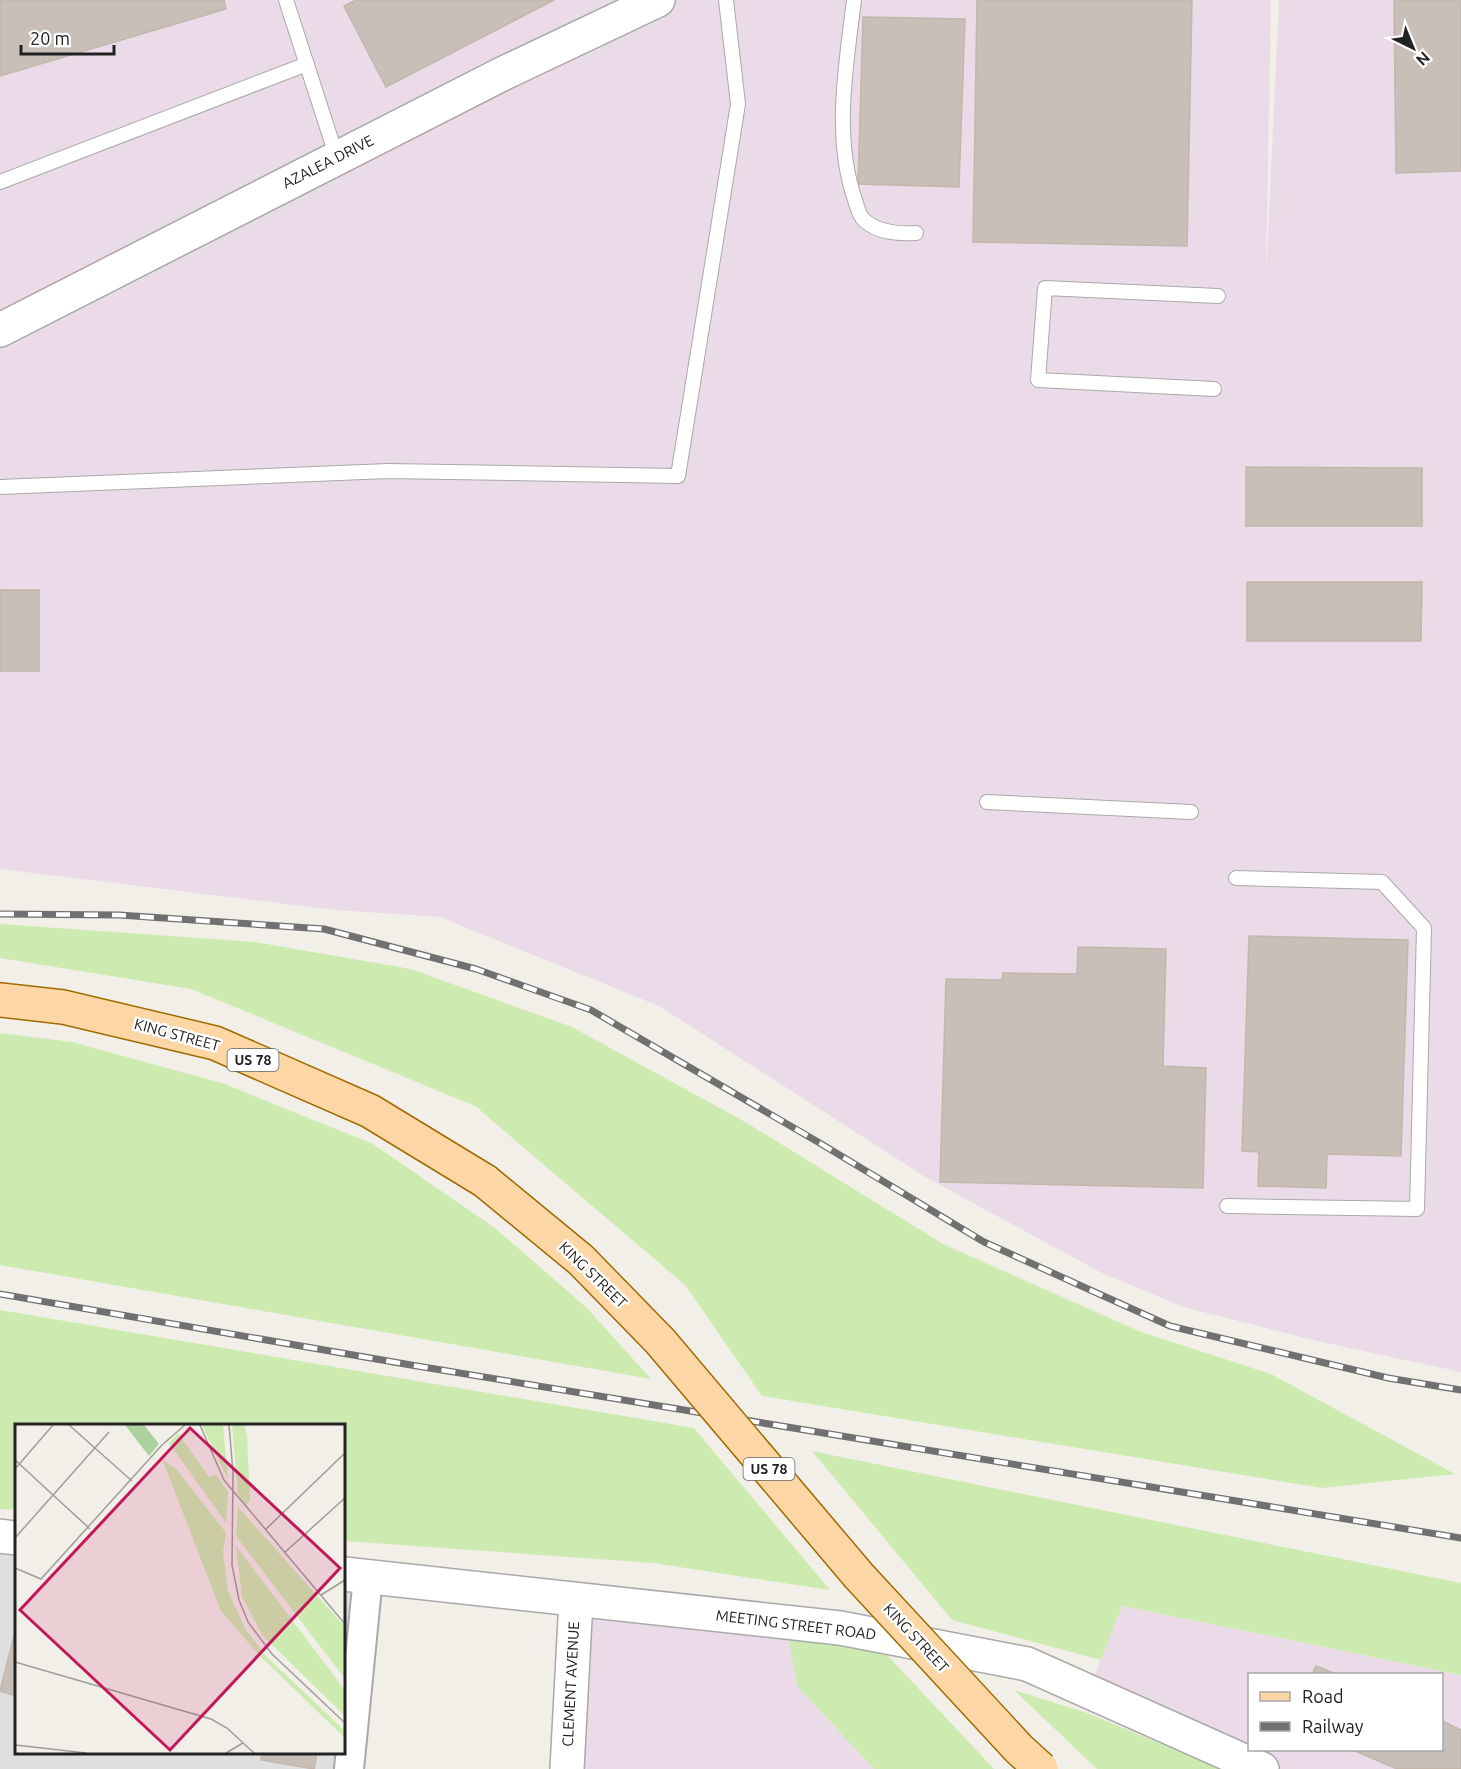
<svg xmlns="http://www.w3.org/2000/svg" width="1461" height="1769" viewBox="0 0 1461 1769" font-family="Ubuntu,sans-serif">
<style>
.residential{fill:#e0dfdf}
.industrial{fill:#ebdbe8;fill-rule:evenodd}
.grass{fill:#cdebb0}
.building{fill:#c7bfb8;stroke:#c4b6ab;stroke-width:1.5}
.lines{fill:none;stroke-linecap:round;stroke-linejoin:round}
.service-casing{stroke:#a9a9a9;stroke-width:16}
.minor-casing{stroke:#a9a9a9;stroke-width:32}
.tertiary-casing{stroke:#a9a9a9;stroke-width:36}
.primary-casing{stroke:#a06b00;stroke-width:36}
.service{stroke:#fff;stroke-width:14}
.minor{stroke:#fff;stroke-width:28}
.tertiary{stroke:#fff;stroke-width:33}
.primary{stroke:#fcd6a4;stroke-width:33}
.rail-casing{stroke:#707070;stroke-width:7}
.rail{stroke:#fff;stroke-width:4.5;stroke-dasharray:14;stroke-linecap:butt}
.primary-bridge-casing{stroke:#a06b00;stroke-width:36;stroke-linecap:butt}
.primary-bridge{stroke:#fcd6a4;stroke-width:33}
.labels{text-anchor:middle;stroke-width:5;stroke-linejoin:round;paint-order:stroke}
.shield{fill:#fff;stroke:#646464;stroke-width:1.5}
.shield-label{font-size:14px;font-weight:bold;fill:#222}
.street-label{font-size:15px;fill:#222;stroke:#fff}
.inset-road{fill:none;stroke:#9f9d99;stroke-width:1.5}
.view{fill:#c2185b;fill-opacity:0.15;stroke:#c2185b;stroke-width:3}
.inset-edge{fill:none;stroke:#222;stroke-width:3}
</style>
<rect width="100%" height="100%" fill="#f2efe9"/>
<!-- residential -->
<path class="residential" d="M0,1536L16,1538V1752H344V1574L368,1577L349,1769H0Z"/>
<!-- industrial -->
<g class="industrial">
<path d="M0,0H1271L1266,278L1279,0H1461V1372L1317,1341L1183,1307L1100,1272L927,1178L659,1006L440,917L336,910L0,869Z"/>
<path d="M576,1600L786,1622L797,1686L874,1769H567Z"/>
<path d="M1121,1606L1461,1675V1769H1262L1089,1691ZM1250,1674H1442V1750H1250Z"/>
</g>
<!-- grass -->
<g class="grass">
<path d="M0,924L255,942L411,969L572,1027L747,1123L943,1244L1141,1332L1271,1374L1455,1474L1322,1488L762,1396L685,1285L475,1106L191,989L0,958Z"/>
<path d="M0,1033L72,1042L222,1083L373,1144L495,1228L587,1308L651,1379L0,1265Z"/>
<path d="M0,1310L694,1428L830,1590L653,1563L344,1541V1426H16V1510L0,1509Z"/>
<path d="M812,1451L1461,1583V1675L1122,1606L1101,1660L952,1620Z"/>
<path d="M788,1636L887,1655L994,1769H874L797,1686Z"/>
<path d="M1014,1690L1087,1713L1221,1769H1097Z"/>
</g>
<!-- building -->
<g class="building">
<path d="M0,0H224L226,9L0,76Z"/>
<path d="M356,0H554L386,87L344,6Z"/>
<path d="M977,0H1192L1187,246L973,242Z"/>
<path d="M1394,0H1461V171L1396,173Z"/>
<path d="M863,17L965,19L959,187L858,184Z"/>
<path d="M1246,467L1422,468V526H1246Z"/>
<path d="M1247,582H1422L1421,641H1247Z"/>
<rect x="0" y="590" width="39" height="81"/>
<path d="M1249,936L1408,940L1401,1156L1327,1154L1326,1188L1258,1186L1259,1152L1242,1151Z"/>
<path d="M1078,947L1166,949L1163,1066L1206,1068L1203,1188L940,1182L946,979L1002,980L1003,973L1077,974Z"/>
<path d="M16,1628V1696L0,1691Z"/>
<path d="M1316,1666L1336,1674H1312Z"/>
<path d="M1442,1721L1461,1730V1769H1397L1353,1750H1442Z"/>
<path d="M262,1752H317L314,1769L261,1760Z"/>
</g>
<g class="lines">
<!-- service casing -->
<g class="service-casing">
<g id="service">
<path d="M286,0L337,158"/>
<path d="M854,0C846,66 833,136 855,200C857,206 859,216 864,220C878,233 898,234 916,233"/>
<path d="M0,182L307,64"/>
<path d="M1214,389L1038,380L1045,288L1218,296"/>
<path d="M0,487L388,471L678,476L738,104L726,0"/>
<path d="M987,802L1191,812"/>
<path d="M1227,1206L1417,1209L1424,928L1382,882L1236,878"/>
</g>
</g>
<!-- minor casing -->
<g class="minor-casing">
<path id="minor" d="M349,1769L368,1577"/>
</g>
<!-- tertiary casing -->
<g class="tertiary-casing">
<g id="tertiary">
<path d="M0,330L502,74L658,0"/>
<path d="M0,1536L16,1538"/>
<path d="M344,1574L840,1628L1027,1664L1262,1769"/>
<path d="M567,1769L576,1600"/>
</g>
</g>
<!-- primary casing -->
<g class="primary-casing">
<path id="primary" d="M0,1000L63,1007L215,1043L370,1111L485,1181"/>
</g>
<!-- service -->
<use href="#service" class="service"/>
<!-- minor -->
<use href="#minor" class="minor"/>
<!-- tertiary -->
<use href="#tertiary" class="tertiary"/>
<!-- primary -->
<use href="#primary" class="primary"/>
<!-- rail casing -->
<g class="rail-casing">
<g id="rail">
<path d="M0,914L119,915L324,929L476,969L591,1010L818,1142L984,1242L1170,1326L1388,1378L1461,1390"/>
<path d="M0,1294L411,1365L1461,1538"/>
</g>
</g>
<!-- rail -->
<use href="#rail" class="rail"/>
<!-- primary-bridge casing -->
<g class="primary-bridge-casing">
<path id="primary-bridge" d="M485,1181L581,1260L660,1341L859,1576L1019,1749L1041,1769"/>
</g>
<!-- primary-bridge -->
<use href="#primary-bridge" class="primary-bridge"/>
</g>
<g class="labels">
<!-- shield labels -->
<g class="shield">
<rect x="227.5" y="1049" width="51" height="22" rx="4.5"/>
<rect x="743.5" y="1458" width="51" height="22" rx="4.5"/>
</g>
<g class="shield-label">
<text x="253" y="1065">US 78</text>
<text x="769" y="1474">US 78</text>
</g>
<!-- street labels -->
<g class="street-label">
<text transform="translate(328 162) rotate(-27)" y="5">AZALEA DRIVE</text>
<text transform="translate(177 1035) rotate(15)" y="5">KING STREET</text>
<text transform="translate(593 1275) rotate(44)" y="5">KING STREET</text>
<text transform="translate(796 1625) rotate(7)" y="5">MEETING STREET ROAD</text>
<text transform="translate(916 1638) rotate(47)" y="5">KING STREET</text>
<text transform="translate(571 1684) rotate(-87)" y="5">CLEMENT AVENUE</text>
</g>
</g>
<!-- overview -->
<g transform="translate(15 1424)">
<rect width="330" height="330" fill="#f2efe9"/>
<path d="M187,1H208L213,55L208,45ZM217,1H229L232,12L235,76L231,82L223,70ZM163,9L194,53L201,50L213,68L211,99L154,19ZM147,35L162,46L211,109L208,128L213,167L231,206L251,232L330,307V314L244,231L206,187ZM223,83L330,203V255L221,112ZM221,122L330,266V292L248,212L227,173Z" fill="#cdebb0"/>
<path d="M110,1H129L144,20L134,32Z" fill="#add19e"/>
<path class="inset-road" d="M54,1L117,57M185,1L209,56L330,200M214,1L218,48L217,141L224,176L233,198L257,230L330,299M0,36L75,105M0,45L38,1M250,106L330,29M0,114L94,8M269,129L330,74M0,144L26,155L147,21L170,1M306,171L330,156M0,238L196,295L212,304L239,329M0,321L71,329M211,329L228,319"/>
<path class="view" d="M175,4L325,144L155,326L5,186Z"/>
<rect width="330" height="330" class="inset-edge"/>
</g>
<!-- legend -->
<rect x="1248" y="1673" width="195" height="78" fill="#ffffff" stroke="#a7a7a7" stroke-width="1.5"/>
<rect x="1260" y="1692" width="30" height="9" fill="#fcd6a4" stroke="#a7a7a7" stroke-width="1.5"/>
<text x="1302" y="1703" font-size="18" fill="#222222">Road</text>
<rect x="1260" y="1722" width="30" height="9" fill="#707070" stroke="#a7a7a7" stroke-width="1.5"/>
<text x="1302" y="1733" font-size="18" fill="#222222">Railway</text>
<!-- north arrow -->
<g transform="translate(1413 48) rotate(137)" stroke="#ffffff" stroke-width="4.5" paint-order="stroke">
<path d="M0-4.5L10 22L0 15L-10 22Z" fill="#222222"/>
<text y="-9" font-size="16" font-weight="bold" text-anchor="middle" fill="#222222">N</text>
</g>
<!-- scale -->
<path d="M21 45v9h93v-9" fill="none" stroke="#222222" stroke-width="3"/>
<text x="30" y="45" font-size="18" fill="#222222" stroke="#ffffff" stroke-width="4.5" paint-order="stroke">20 m</text>
</svg>
